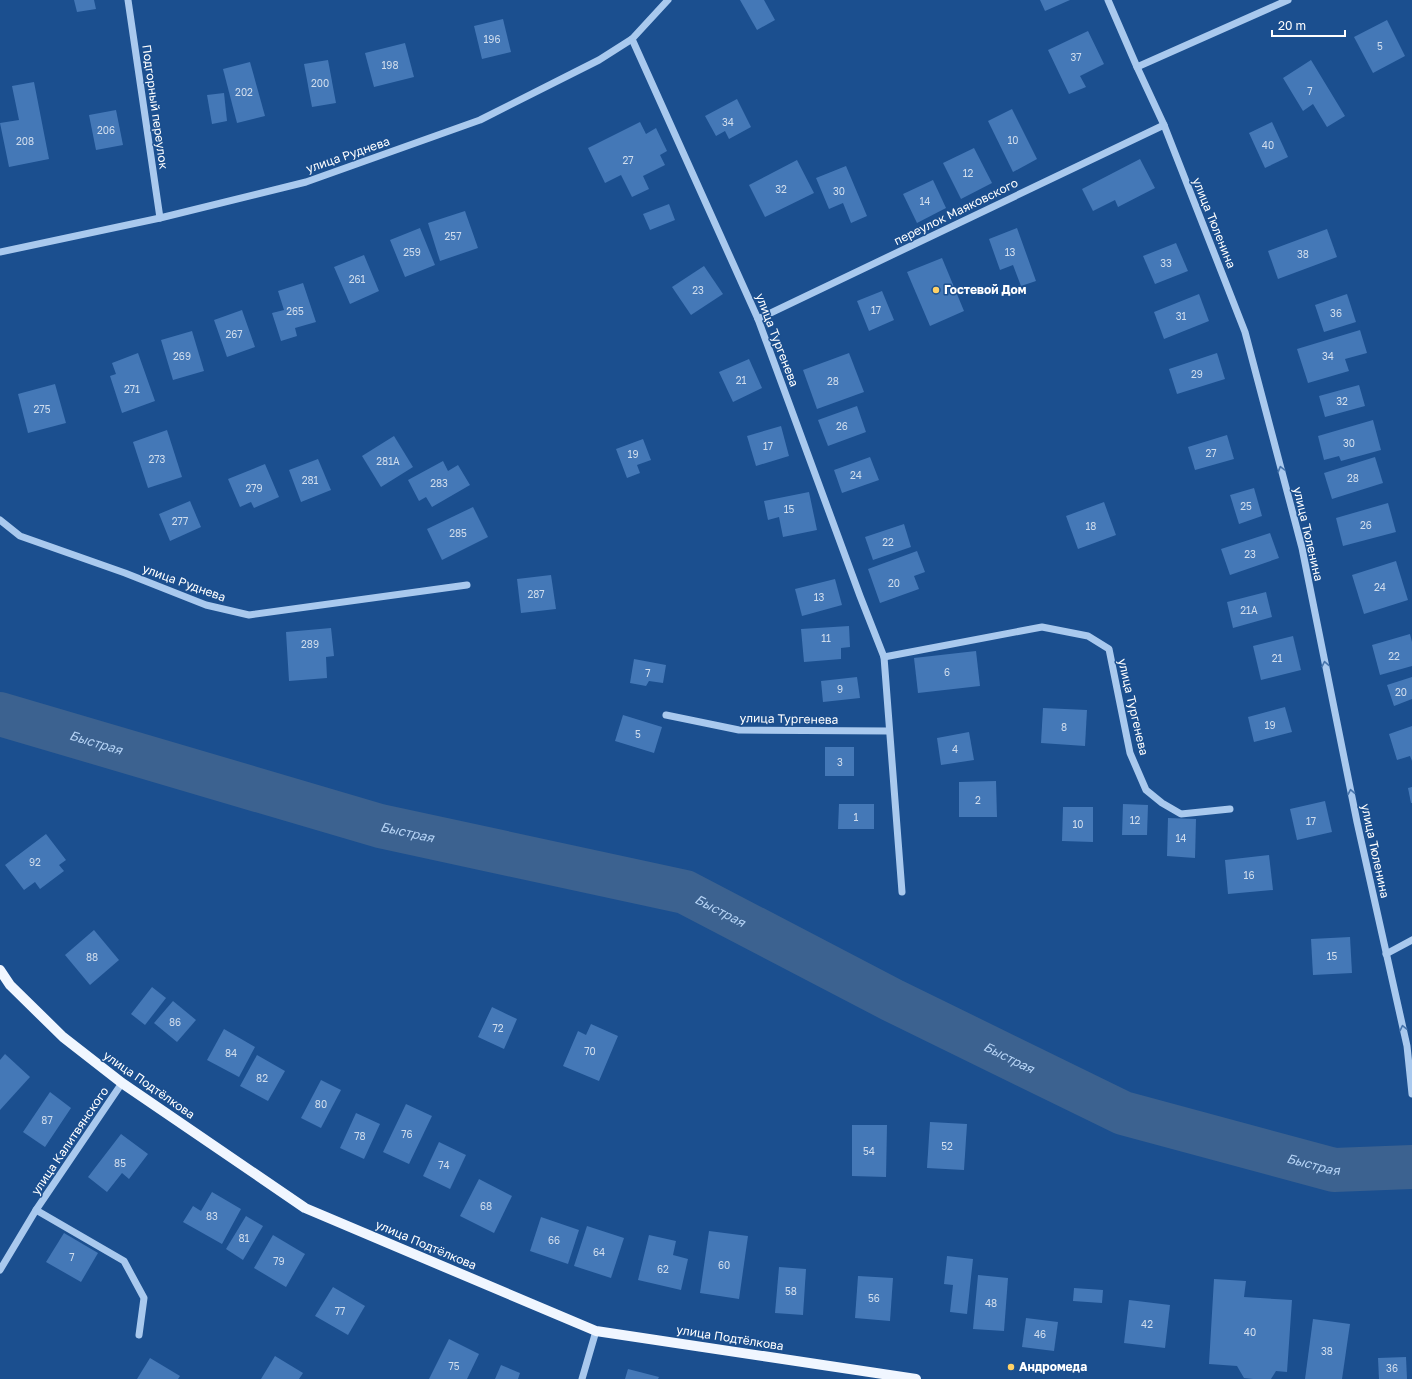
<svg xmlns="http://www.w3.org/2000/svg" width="1412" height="1379" viewBox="0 0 1412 1379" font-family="'Golos Text',sans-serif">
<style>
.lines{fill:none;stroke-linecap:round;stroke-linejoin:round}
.river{stroke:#3c6290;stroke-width:44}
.building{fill:#4478b7}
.minor{stroke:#a9c9ee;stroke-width:7}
.major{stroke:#f0f6ff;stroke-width:10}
.oneway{stroke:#4674ac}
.poi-dot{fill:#ffd166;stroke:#1b4f8f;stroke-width:1.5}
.labels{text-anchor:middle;stroke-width:3;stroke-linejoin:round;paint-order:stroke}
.number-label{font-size:10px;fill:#d0dded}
.street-label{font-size:12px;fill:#fff;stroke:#1b4f8f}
.poi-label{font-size:12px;font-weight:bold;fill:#fff;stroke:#1b4f8f;text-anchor:start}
.water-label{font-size:13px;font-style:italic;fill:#b5d3f5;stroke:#1b4f8f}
</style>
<rect width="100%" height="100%" fill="#1b4f8f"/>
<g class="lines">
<!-- river -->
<path class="river" id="s1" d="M0,714L380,826L685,892L892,1000L1123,1113L1334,1170L1412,1167"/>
</g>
<!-- building -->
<g class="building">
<path d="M74,0H94L96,9L77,12Z"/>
<path d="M740,0H764L775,20L757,30Z"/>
<path d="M1040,0H1070L1045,11Z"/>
<path d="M503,19L511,52L482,59L474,26Z"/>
<path d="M1387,20L1405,56L1373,73L1354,37Z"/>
<path d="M1088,31L1104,64L1080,76L1086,87L1069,94L1048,50Z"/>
<path d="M405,43L414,77L374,87L365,53Z"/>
<path d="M328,60L336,103L312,107L304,64Z"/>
<path d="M1311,60L1345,116L1327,127L1313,104L1303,111L1283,78Z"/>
<path d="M250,62L265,116L237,123L223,69Z"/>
<path d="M34,82L49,159L9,167L0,123L19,120L12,86Z"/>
<path d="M224,93L227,121L212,124L207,95Z"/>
<path d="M737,99L751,127L729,139L725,131L716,136L705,116Z"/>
<path d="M1012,109L1037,159L1013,172L988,121Z"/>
<path d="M116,110L123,145L96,150L89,115Z"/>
<path d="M640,122L646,134L656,128L667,151L660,155L665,165L643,176L649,189L632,197L621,175L605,183L588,148Z"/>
<path d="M1272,122L1288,157L1265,168L1249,133Z"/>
<path d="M974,148L992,183L961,199L943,163Z"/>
<path d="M1140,159L1155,188L1118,207L1115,200L1093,211L1082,189Z"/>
<path d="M797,160L814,193L765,217L749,185Z"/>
<path d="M846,166L867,216L851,223L843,203L829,209L816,178Z"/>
<path d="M933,180L946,208L917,223L903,194Z"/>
<path d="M669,204L675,220L650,230L643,214Z"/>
<path d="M465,211L478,248L440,261L428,223Z"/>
<path d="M420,228L435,265L405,277L390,240Z"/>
<path d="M1017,228L1036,281L1021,286L1013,265L1000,270L989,239Z"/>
<path d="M1327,229L1337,257L1278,279L1268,251Z"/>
<path d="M1176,243L1188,271L1155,284L1143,256Z"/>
<path d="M364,255L379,291L350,304L334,267Z"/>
<path d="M942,258L964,311L930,326L907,272Z"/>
<path d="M704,266L723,294L691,315L672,287Z"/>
<path d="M303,283L316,322L295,328L297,336L281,341L272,313L284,310L278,291Z"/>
<path d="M882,291L894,320L869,331L857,301Z"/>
<path d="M1199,294L1209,321L1164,339L1154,312Z"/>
<path d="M1347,294L1356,322L1324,332L1315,305Z"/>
<path d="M242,310L255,347L227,357L214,320Z"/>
<path d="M1360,330L1367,353L1345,359L1349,371L1308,383L1297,349Z"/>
<path d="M192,331L204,371L173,380L161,340Z"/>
<path d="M138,353L155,401L122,413L110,376L116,374L112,363Z"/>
<path d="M849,353L864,392L817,409L803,370Z"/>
<path d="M1217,353L1225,379L1177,394L1169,369Z"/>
<path d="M749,359L762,388L733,402L719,372Z"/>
<path d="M55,384L66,423L28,433L18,394Z"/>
<path d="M1359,385L1365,406L1325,417L1319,396Z"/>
<path d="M857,406L866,432L828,446L818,420Z"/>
<path d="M1373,420L1381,450L1341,461L1339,456L1324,460L1318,436Z"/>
<path d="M781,426L789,456L756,466L747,436Z"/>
<path d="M167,430L182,477L148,488L133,442Z"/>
<path d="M1227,435L1234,459L1195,470L1188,447Z"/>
<path d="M394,436L413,467L381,487L362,456Z"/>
<path d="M643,439L651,460L637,465L640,473L627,478L616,449Z"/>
<path d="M870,457L879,480L842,493L834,470Z"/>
<path d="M1375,457L1383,483L1332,499L1324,473Z"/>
<path d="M318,459L331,490L301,502L289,470Z"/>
<path d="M443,461L448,471L458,465L470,485L432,507L426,497L419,501L408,480Z"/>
<path d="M265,464L279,497L254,508L251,502L240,507L228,479Z"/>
<path d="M1254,488L1262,516L1239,524L1230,495Z"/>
<path d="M809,492L817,530L783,537L779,517L768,520L764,501Z"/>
<path d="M190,501L201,527L170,541L159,514Z"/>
<path d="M1104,502L1116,535L1078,549L1066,516Z"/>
<path d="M1388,503L1396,532L1343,546L1336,518Z"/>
<path d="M473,507L488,537L442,560L427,529Z"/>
<path d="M904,524L911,547L873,560L865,537Z"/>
<path d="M1270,533L1279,558L1230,575L1221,549Z"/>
<path d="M917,551L925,572L914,576L919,589L880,603L868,569Z"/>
<path d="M1396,561L1408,600L1364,614L1352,575Z"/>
<path d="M551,575L556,609L521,613L517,579Z"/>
<path d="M835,579L842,605L802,616L795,589Z"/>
<path d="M1266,592L1272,617L1233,628L1227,602Z"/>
<path d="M849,626L850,647L841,648V659L804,662L801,629Z"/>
<path d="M331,628L334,656L326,657L327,678L289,681L286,632Z"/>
<path d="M1410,634L1412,642V666L1380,675L1372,645Z"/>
<path d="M1293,636L1301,670L1261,680L1253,646Z"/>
<path d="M976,651L980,686L918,693L914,658Z"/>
<path d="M634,659L666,665L663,683L649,681L646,686L630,683Z"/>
<path d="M857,677L860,698L823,702L821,681Z"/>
<path d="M1412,677V699L1394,706L1387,685Z"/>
<path d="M1285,707L1292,732L1254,742L1248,717Z"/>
<path d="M1043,708L1087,710L1085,746L1041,743Z"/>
<path d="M623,715L662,727L654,753L615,741Z"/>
<path d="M1412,726V761L1410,756L1397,760L1389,734Z"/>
<path d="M969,732L974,760L941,765L937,738Z"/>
<rect x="825" y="747" width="29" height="29"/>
<path d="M996,781L997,817H959V782Z"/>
<path d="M1412,787V803H1411L1408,788Z"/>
<path d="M1325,801L1332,832L1297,840L1290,809Z"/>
<path d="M839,804H874V829H838Z"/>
<path d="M1123,804L1148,805L1147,835H1122Z"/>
<path d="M1063,807H1093V842L1062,841Z"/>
<path d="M1168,818L1196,819L1195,858L1167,856Z"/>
<path d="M46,834L66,860L59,865L64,871L40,889L35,882L24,890L5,865Z"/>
<path d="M1269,855L1273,890L1228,894L1225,860Z"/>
<path d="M94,930L119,960L90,985L65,955Z"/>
<path d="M1350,937L1352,973L1313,975L1311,939Z"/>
<path d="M152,987L166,998L145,1025L131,1014Z"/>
<path d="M173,1001L196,1020L177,1042L154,1023Z"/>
<path d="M492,1007L517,1019L504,1049L478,1037Z"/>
<path d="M591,1024L618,1036L599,1081L563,1066L578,1031L586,1035Z"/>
<path d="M224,1029L255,1047L239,1077L207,1060Z"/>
<path d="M5,1054L30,1077L0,1110V1060Z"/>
<path d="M257,1055L285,1071L268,1101L240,1086Z"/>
<path d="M321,1080L341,1090L321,1128L301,1118Z"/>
<path d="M50,1092L71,1108L45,1147L23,1132Z"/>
<path d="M406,1104L432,1116L409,1164L383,1152Z"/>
<path d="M356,1113L380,1124L364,1159L340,1148Z"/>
<path d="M930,1122L967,1124L964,1170L927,1168Z"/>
<path d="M852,1125H887L886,1177L852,1176Z"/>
<path d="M121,1134L148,1154L129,1179L122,1173L107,1192L88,1177Z"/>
<path d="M439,1142L466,1155L450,1189L423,1176Z"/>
<path d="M479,1179L512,1196L494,1233L460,1216Z"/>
<path d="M212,1192L241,1209L222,1244L183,1222L193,1206L201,1211Z"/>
<path d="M246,1216L263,1226L243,1260L226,1249Z"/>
<path d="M541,1217L579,1230L568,1264L530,1251Z"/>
<path d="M587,1226L624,1238L611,1278L574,1266Z"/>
<path d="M709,1231L748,1236L739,1299L700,1293Z"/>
<path d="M64,1233L98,1253L81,1282L46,1262Z"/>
<path d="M273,1235L305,1254L286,1287L254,1268Z"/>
<path d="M649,1235L676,1241L673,1255L688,1259L681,1290L638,1280Z"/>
<path d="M947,1256L973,1259L967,1314L950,1312L953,1285L944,1284Z"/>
<path d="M779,1267L806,1269L803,1315L775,1313Z"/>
<path d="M978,1275L1008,1278L1004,1331L973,1329Z"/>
<path d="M858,1276L893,1278L890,1321L855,1318Z"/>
<path d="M1214,1279L1246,1281L1244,1297L1292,1300L1287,1372L1276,1371L1271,1379H1253L1244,1378L1237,1366L1209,1364Z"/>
<path d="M333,1287L365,1306L348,1335L315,1316Z"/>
<path d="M1074,1288L1103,1290L1102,1303L1073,1301Z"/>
<path d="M1129,1300L1170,1305L1165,1348L1124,1343Z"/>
<path d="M1026,1318L1058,1322L1054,1351L1022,1347Z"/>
<path d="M1313,1319L1350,1324L1342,1379H1305Z"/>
<path d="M449,1339L479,1354L467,1379H429Z"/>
<path d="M275,1356L303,1373L299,1379H261Z"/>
<path d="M1406,1357L1407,1379H1379L1378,1358Z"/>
<path d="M150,1358L180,1376L178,1379H137Z"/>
<path d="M501,1365L520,1373L518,1379H495Z"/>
<path d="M628,1369L659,1377L658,1379H625Z"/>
</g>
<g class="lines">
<!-- minor -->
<g class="minor">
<path d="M128,0L160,218"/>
<path d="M1108,0L1137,67L1164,125L1245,332L1302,548L1357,822L1407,1046L1412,1094"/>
<path d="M632,39L758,319L860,596L884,657L902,892"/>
<path d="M1137,67L1288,0"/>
<path d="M0,252L160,218L306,182L480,120L599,60L632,39L668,0"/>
<path d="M758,319L1164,125"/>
<path d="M0,520L20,536L125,573L206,605L249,615L467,585"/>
<path d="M884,657L1042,627L1088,636L1109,649L1130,753L1146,790L1162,803L1181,814L1230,809"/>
<path d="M666,715L739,730L889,731"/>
<path d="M1386,954L1412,940"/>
<path d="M36,1210L124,1261L144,1298L139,1335"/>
<path d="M0,1270L36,1210L122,1083"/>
<path d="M582,1379L596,1331"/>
</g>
<!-- major -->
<path class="major" d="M0,970L10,985L63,1037L122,1083L305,1208L596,1331L916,1379"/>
</g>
<!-- one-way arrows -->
<defs><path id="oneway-chevron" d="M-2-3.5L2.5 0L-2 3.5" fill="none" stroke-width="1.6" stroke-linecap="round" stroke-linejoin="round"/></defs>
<g class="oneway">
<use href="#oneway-chevron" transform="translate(1281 469) rotate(-105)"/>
<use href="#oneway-chevron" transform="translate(1325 664) rotate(-101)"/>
<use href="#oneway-chevron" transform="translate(1351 792) rotate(-101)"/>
<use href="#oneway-chevron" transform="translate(1403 1028) rotate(-103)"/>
</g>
<!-- markers -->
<g class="poi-dot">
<circle cx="936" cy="290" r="4"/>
<circle cx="1011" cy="1367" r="4"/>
</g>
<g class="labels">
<!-- number labels -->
<g class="number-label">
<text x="492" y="43">196</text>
<text x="1380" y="50">5</text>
<text x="1076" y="61">37</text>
<text x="390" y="69">198</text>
<text x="320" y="87">200</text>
<text x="1310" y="95">7</text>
<text x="244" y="96">202</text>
<text x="728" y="126">34</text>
<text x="106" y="134">206</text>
<text x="1013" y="144">10</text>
<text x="25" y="145">208</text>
<text x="1268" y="149">40</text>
<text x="628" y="164">27</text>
<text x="968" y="177">12</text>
<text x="781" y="193">32</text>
<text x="839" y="195">30</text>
<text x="925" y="205">14</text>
<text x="453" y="240">257</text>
<text x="412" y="256">259</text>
<text x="1010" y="256">13</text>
<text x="1303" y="258">38</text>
<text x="1166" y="267">33</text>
<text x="357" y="283">261</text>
<text x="698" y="294">23</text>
<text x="876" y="314">17</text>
<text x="295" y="315">265</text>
<text x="1336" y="317">36</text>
<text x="1181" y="320">31</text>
<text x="234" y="338">267</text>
<text x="182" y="360">269</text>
<text x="1328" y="360">34</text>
<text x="1197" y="378">29</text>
<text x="741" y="384">21</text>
<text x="833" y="385">28</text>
<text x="132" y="393">271</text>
<text x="1342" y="405">32</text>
<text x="42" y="413">275</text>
<text x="842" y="430">26</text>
<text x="1349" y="447">30</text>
<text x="768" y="450">17</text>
<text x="1211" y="457">27</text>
<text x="633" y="458">19</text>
<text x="157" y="463">273</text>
<text x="388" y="465">281А</text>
<text x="856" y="479">24</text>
<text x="1353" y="482">28</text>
<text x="310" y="484">281</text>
<text x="439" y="487">283</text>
<text x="254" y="492">279</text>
<text x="1246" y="510">25</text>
<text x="789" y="513">15</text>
<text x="180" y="525">277</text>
<text x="1366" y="529">26</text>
<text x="1091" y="530">18</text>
<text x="458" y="537">285</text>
<text x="888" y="546">22</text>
<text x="1250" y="558">23</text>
<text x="894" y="587">20</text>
<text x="1380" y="591">24</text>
<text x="536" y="598">287</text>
<text x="819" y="601">13</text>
<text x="1249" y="614">21А</text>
<text x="826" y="642">11</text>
<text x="310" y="648">289</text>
<text x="1394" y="660">22</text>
<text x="1277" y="662">21</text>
<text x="947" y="676">6</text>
<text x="648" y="677">7</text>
<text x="840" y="693">9</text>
<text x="1401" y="696">20</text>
<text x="1270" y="729">19</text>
<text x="1064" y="731">8</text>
<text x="638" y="738">5</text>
<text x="955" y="753">4</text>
<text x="840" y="766">3</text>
<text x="978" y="804">2</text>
<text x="856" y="821">1</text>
<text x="1135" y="824">12</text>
<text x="1311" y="825">17</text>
<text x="1078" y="828">10</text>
<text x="1181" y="842">14</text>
<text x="35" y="866">92</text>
<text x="1249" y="879">16</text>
<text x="1332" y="960">15</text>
<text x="92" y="961">88</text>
<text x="175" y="1026">86</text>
<text x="498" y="1032">72</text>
<text x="590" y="1055">70</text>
<text x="231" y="1057">84</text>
<text x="262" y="1082">82</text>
<text x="321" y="1108">80</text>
<text x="47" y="1124">87</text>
<text x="407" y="1138">76</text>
<text x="360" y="1140">78</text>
<text x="947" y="1150">52</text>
<text x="869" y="1155">54</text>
<text x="120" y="1167">85</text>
<text x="444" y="1169">74</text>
<text x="486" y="1210">68</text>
<text x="212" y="1220">83</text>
<text x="244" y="1242">81</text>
<text x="554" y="1244">66</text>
<text x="599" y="1256">64</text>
<text x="72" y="1261">7</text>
<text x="279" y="1265">79</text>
<text x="724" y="1269">60</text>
<text x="663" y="1273">62</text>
<text x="791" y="1295">58</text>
<text x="874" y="1302">56</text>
<text x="991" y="1307">48</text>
<text x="340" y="1315">77</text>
<text x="1147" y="1328">42</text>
<text x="1250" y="1336">40</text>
<text x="1040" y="1338">46</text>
<text x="1327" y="1355">38</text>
<text x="454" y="1370">75</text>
<text x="1392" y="1372">36</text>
</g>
<!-- street labels -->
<g class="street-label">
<text transform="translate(155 107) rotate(82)" y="4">Подгорный переулок</text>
<text transform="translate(348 155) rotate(-19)" y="4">улица Руднева</text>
<text transform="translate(956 212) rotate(-26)" y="4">переулок Маяковского</text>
<text transform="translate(1214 223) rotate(68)" y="4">улица Тюленина</text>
<text transform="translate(777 340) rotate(69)" y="4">улица Тургенева</text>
<text transform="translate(1308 534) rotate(77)" y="4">улица Тюленина</text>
<text transform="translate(184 583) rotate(20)" y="4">улица Руднева</text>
<text transform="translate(1133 707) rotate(77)" y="4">улица Тургенева</text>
<text transform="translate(789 719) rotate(1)" y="4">улица Тургенева</text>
<text transform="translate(1375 851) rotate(78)" y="4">улица Тюленина</text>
<text transform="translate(149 1085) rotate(35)" y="4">улица Подтёлкова</text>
<text transform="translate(70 1141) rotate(-56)" y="4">улица Калитвянского</text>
<text transform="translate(426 1245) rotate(23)" y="4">улица Подтёлкова</text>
<text transform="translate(730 1338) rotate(9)" y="4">улица Подтёлкова</text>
</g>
<!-- poi labels -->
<g class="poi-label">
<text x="944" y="294">Гостевой Дом</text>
<text x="1019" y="1371">Андромеда</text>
</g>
<!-- water labels -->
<g class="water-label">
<text dy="5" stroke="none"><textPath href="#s1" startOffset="100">Быстрая</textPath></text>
<text dy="5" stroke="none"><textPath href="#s1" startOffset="424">Быстрая</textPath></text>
<text dy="5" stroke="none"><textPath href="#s1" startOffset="748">Быстрая</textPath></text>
<text dy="5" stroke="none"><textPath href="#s1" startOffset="1072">Быстрая</textPath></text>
<text dy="5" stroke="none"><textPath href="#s1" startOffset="1396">Быстрая</textPath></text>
</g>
</g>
<!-- scale -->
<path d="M1272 30v6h73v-6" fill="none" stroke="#ffffff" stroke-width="2"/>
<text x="1278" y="30" font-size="12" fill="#ffffff" stroke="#1b4f8f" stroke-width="3" paint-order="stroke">20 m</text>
</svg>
